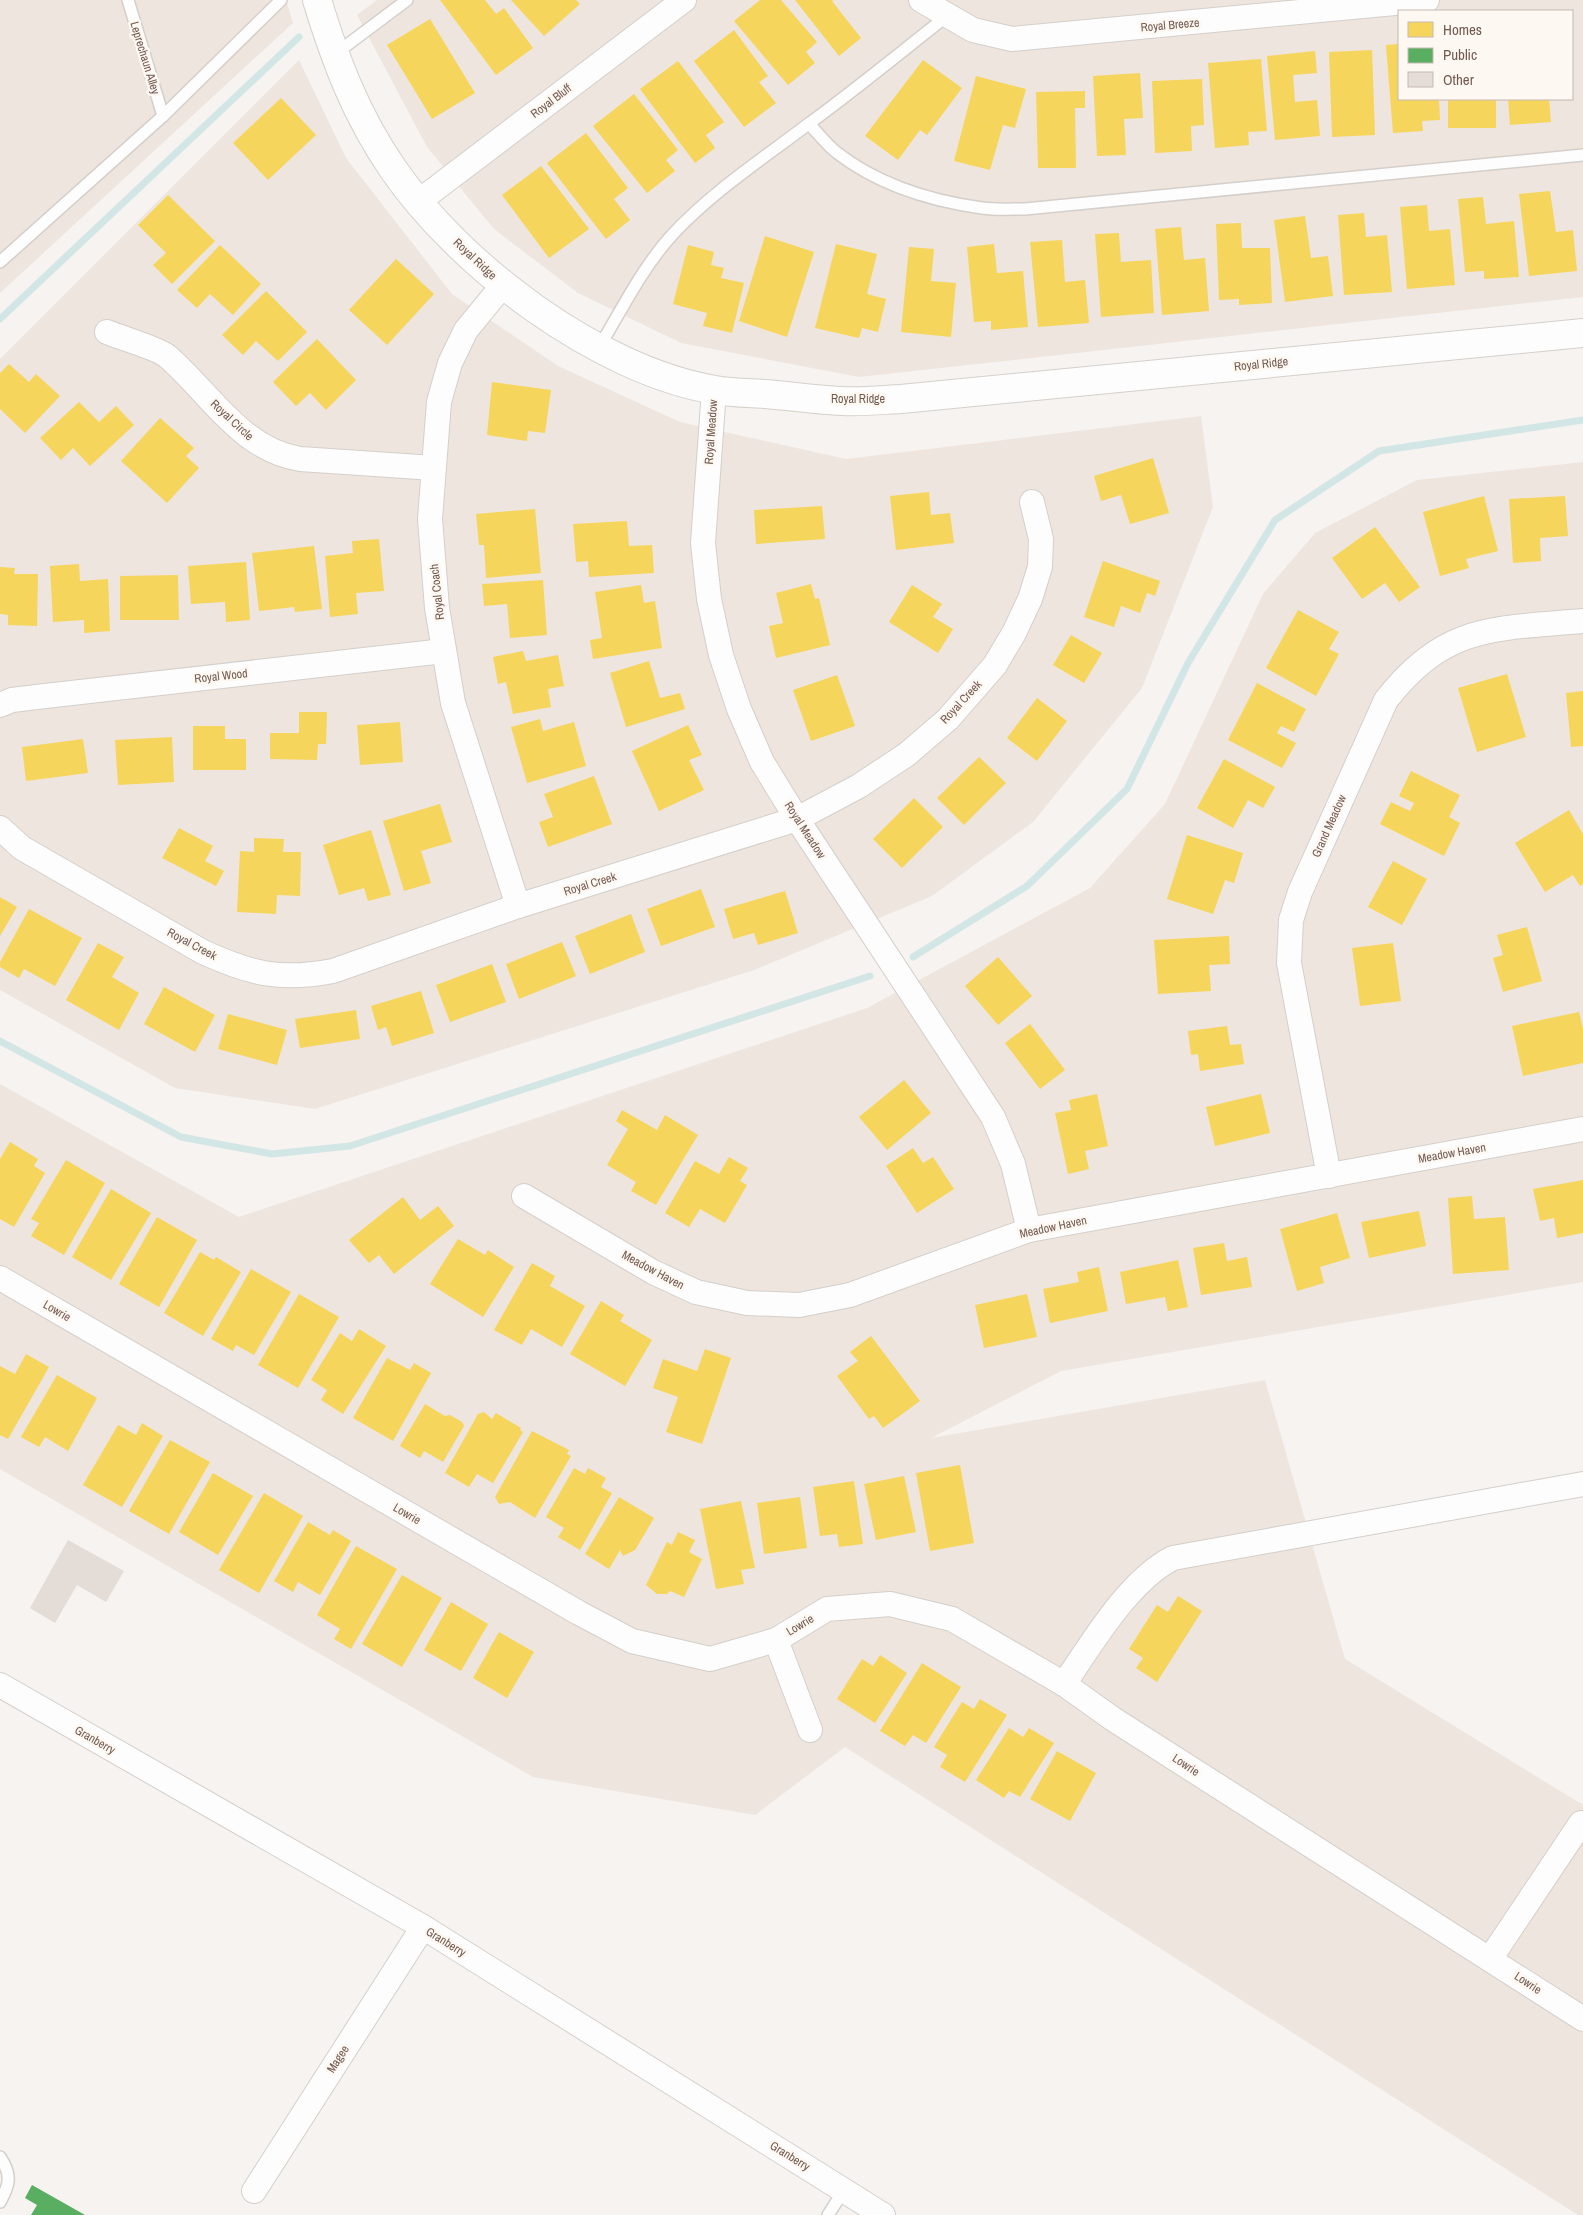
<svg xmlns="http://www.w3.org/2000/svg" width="1583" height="2215" viewBox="0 0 1583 2215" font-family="'Archivo Narrow',sans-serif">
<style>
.residential{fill:#eee5de;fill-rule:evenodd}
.homes{fill:#f6d55c}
.public{fill:#5aae61}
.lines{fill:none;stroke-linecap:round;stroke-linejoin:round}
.stream{stroke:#d2e6e6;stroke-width:7}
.building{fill:#e3dcd7}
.lane-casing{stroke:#d4cfca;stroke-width:14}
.street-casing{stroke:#d4cfca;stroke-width:26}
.secondary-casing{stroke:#d6d0cb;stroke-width:30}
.lane{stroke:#fefdfd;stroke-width:11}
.street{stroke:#fefdfd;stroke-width:24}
.secondary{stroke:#fefdfd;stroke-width:28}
.labels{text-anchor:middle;stroke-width:5;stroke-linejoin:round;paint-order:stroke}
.street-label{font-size:12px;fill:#735a51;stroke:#fdf8f2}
</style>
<rect width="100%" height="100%" fill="#f6f3f0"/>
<!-- residential -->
<g class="residential">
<path d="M0,0H286L293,23L0,293Z"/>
<path d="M377,0H1583V297L859,377L681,343L578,293L494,229L427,147L357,15ZM1399,11H1572V99H1399Z"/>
<path d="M299,60L346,158L452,294L558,366L680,422L846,459L1201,416L1213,507L1142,688L1033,822L932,896L754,970L315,1109L175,1088L0,990V359Z"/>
<path d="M1583,462V1282L1061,1371L931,1438L1265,1380L1345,1659L1583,1805V2215H1578L845,1747L755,1815L533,1777L0,1469V1084L239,1217L867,1008L1090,888L1165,804L1263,594L1315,533L1417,480Z"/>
</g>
<!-- homes -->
<g class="homes">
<path d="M440,0H485L496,14L504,8L533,48L496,75Z"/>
<path d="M511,0H576L580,4L544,36Z"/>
<path d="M760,0H781L817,42L806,52L815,63L788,85L734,21Z"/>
<path d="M795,0H834L832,1L861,38L839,56Z"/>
<path d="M430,19L475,93L432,119L387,45Z"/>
<path d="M734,30L768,76L759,82L776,103L744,127L694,61Z"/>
<path d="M1399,44V99H1439L1440,120L1422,121L1423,131L1393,133L1386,45Z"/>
<path d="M1372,50L1375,135L1332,137L1329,52Z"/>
<path d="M1315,51L1317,73L1293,75L1295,102L1317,100L1320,136L1275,140L1267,56Z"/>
<path d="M1261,59L1267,131L1248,132L1249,145L1215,148L1208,63Z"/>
<path d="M923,60L962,88L927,135L920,130L898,160L865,136Z"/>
<path d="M678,61L724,122L706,135L715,148L695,163L640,89Z"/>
<path d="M1140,73L1143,118L1124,119L1126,155L1097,156L1093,76Z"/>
<path d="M976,76L1026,89L1015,128L1003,125L990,170L954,161Z"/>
<path d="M1202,79L1204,125L1191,126L1192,151L1155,153L1152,81Z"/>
<path d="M1085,91V108H1075L1076,168H1038L1036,92Z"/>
<path d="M634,94L678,150L666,160L675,171L647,193L593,126Z"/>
<path d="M281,98L316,135L268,180L233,143Z"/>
<rect x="1448" y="99" width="48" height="29"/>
<path d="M1508,99H1549L1551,122L1510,125Z"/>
<path d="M586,133L628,188L614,199L630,220L606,239L547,163Z"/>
<path d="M541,166L589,229L549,258L502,195Z"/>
<path d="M1550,191L1556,232L1573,230L1577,271L1529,276L1519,194Z"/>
<path d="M168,195L215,241L172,284L153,265L166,253L138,225Z"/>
<path d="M1483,197L1486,224L1514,221L1519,277L1484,279V271L1465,272L1458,199Z"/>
<path d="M1427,205L1429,231L1450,229L1455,285L1407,289L1400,207Z"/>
<path d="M1364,213L1366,237L1387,235L1392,292L1344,295L1338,215Z"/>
<path d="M1305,216L1311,258L1328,256L1333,296L1285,302L1274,220Z"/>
<path d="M1241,223L1242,248H1270L1272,303L1239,305V299L1219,300L1216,224Z"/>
<path d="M1181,227L1184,260L1205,258L1209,311L1162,315L1155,229Z"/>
<path d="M1119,233L1121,262L1151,260L1154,313L1101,317L1095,234Z"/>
<path d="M765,236L814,252L787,337L739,321Z"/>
<path d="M1062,240L1065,282L1085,280L1089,323L1038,327L1030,242Z"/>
<path d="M836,244L877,254L867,294L886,299L878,332L862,328L859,338L815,328Z"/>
<path d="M994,244L997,273L1023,271L1028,327L991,330V321L974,322L967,247Z"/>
<path d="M220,245L261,284L233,315L210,294L197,308L177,290Z"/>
<path d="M688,245L714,252L711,265L724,268L721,278L744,283L732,333L703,326L707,313L673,304Z"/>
<path d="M909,247L934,249L931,281L956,283L951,337L901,332Z"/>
<path d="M396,259L434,294L387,345L349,310Z"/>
<path d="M266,291L307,332L278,361L256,341L243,355L222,335Z"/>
<path d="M317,339L356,380L326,410L310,393L296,406L273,382Z"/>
<path d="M9,364L29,382L36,374L60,396L25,433L0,409V373Z"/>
<path d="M492,382L551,390L545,433L528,431L527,441L487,435Z"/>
<path d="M79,402L99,422L116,406L134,425L90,466L73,448L61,460L40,438Z"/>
<path d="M160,418L194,448L186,456L199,468L167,503L121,461Z"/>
<path d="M1153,458L1169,513L1130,524L1121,495L1101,501L1094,476Z"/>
<path d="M929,492L931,515L950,513L954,543L896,550L890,496Z"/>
<path d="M1484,496L1498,551L1466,559L1469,568L1440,576L1423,512Z"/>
<path d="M1565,496L1568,536L1540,538L1541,561L1513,563L1509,499Z"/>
<path d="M822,506L825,539L756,544L754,510Z"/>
<path d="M535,509L541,573L486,578L484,545H479L476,514Z"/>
<path d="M627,521L629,546L652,545L654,573L589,577L588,561L576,562L573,524Z"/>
<path d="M1375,527L1420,587L1399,602L1385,583L1362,599L1332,558Z"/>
<path d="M379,539L384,591L356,593L358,614L330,617L325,556L353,553L352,541Z"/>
<path d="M314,546L322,609L295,612L294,607L259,611L252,553Z"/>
<path d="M1103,561L1160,581L1155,596L1147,593L1140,613L1121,606L1114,627L1084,617Z"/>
<path d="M246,562L250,620L226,622L225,602L191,604L188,566Z"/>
<path d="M79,564L80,581L108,579L110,631L84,633V620L53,622L50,566Z"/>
<path d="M0,567L15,568L14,574H38L37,626L8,625V615L0,614Z"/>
<path d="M178,575L179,620H120V576Z"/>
<path d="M543,580L547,635L510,638L507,604L484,606L482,584Z"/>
<path d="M811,584L815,599L819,598L830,645L776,658L769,626L783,623L776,593Z"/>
<path d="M641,585L644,603L655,601L662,648L593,659L590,640L602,638L595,592Z"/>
<path d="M912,585L942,604L933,617L953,629L938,653L889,622Z"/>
<path d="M1298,610L1339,632L1329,649L1339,654L1316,696L1266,668Z"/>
<path d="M1071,635L1102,653L1084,683L1053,665Z"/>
<path d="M523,651L526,661L558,655L564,686L548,689L551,707L513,714L506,682L498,684L493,657Z"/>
<path d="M649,661L660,698L680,693L685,709L626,727L610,673Z"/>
<path d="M1507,674L1526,737L1477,752L1458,688Z"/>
<path d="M837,675L855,726L811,741L793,690Z"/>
<path d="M1257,683L1306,709L1294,732L1281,726L1277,733L1296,743L1282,768L1228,740Z"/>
<path d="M1583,691V746L1571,747L1566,693Z"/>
<path d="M1037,698L1067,721L1037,761L1007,738Z"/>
<path d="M299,712H327L326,744H318L317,760L270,759V733H299Z"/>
<path d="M540,719L543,731L574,722L586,766L527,783L511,727Z"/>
<path d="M400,722L403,762L360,765L357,725Z"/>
<path d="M688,725L702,755L689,760L704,790L659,811L632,751Z"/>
<path d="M193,726H225V739H246V770H193Z"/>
<path d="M172,737L174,782L118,785L115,740Z"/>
<path d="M83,739L88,773L26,781L22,747Z"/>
<path d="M979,757L1006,783L964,825L937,798Z"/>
<path d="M1224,759L1275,787L1263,808L1248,800L1233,828L1197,808Z"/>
<path d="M1411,771L1460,795L1449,817L1460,823L1444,856L1380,824L1391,802L1410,811L1414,803L1399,796Z"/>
<path d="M594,776L612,824L548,847L539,822L553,817L544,794Z"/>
<path d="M914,798L943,827L902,868L873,839Z"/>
<path d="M440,804L452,842L421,851L431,883L404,891L383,821Z"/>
<path d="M1569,810L1583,834V884L1580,886L1573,875L1545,892L1515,843Z"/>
<path d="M179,828L213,846L205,861L224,871L216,886L162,858Z"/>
<path d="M371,830L391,895L368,901L364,888L339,895L323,845Z"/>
<path d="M1187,835L1243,853L1234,883L1225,880L1213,914L1167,899Z"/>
<path d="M254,838L284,839L283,852H301L300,896L277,895L276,914L237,912L240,851L254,852Z"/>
<path d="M1393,861L1427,879L1402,925L1368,907Z"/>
<path d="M701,889L715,927L661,946L647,909Z"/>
<path d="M785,891L798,933L758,945L754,933L733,939L724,909Z"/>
<path d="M0,897L17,907L0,936Z"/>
<path d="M29,909L82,938L55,986L24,969L19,978L0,967V962Z"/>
<path d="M631,914L645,952L590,974L575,936Z"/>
<path d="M1527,927L1542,981L1503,992L1493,958L1503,955L1497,935Z"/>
<path d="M1229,936L1230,964L1209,965L1211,991L1158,994L1154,940Z"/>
<path d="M562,942L576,976L519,999L506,964Z"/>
<path d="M98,943L124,957L112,977L139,993L119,1030L66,1000Z"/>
<path d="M1393,943L1401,1001L1360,1006L1352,948Z"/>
<path d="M998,957L1032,996L998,1025L965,986Z"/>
<path d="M492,964L506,1002L450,1022L436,985Z"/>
<path d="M164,987L215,1015L195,1052L144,1024Z"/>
<path d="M421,991L434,1033L392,1046L386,1027L378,1030L371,1006Z"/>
<path d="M356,1010L360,1039L300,1048L295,1019Z"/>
<path d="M1579,1012L1583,1029V1063L1523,1076L1512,1026Z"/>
<path d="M228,1014L287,1030L277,1065L218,1049Z"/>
<path d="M1030,1024L1065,1070L1040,1089L1005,1043Z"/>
<path d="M1227,1026L1230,1045L1241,1044L1244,1064L1200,1071L1198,1054L1191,1055L1188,1031Z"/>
<path d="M904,1080L931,1113L887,1150L859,1117Z"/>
<path d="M1097,1094L1108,1146L1085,1151L1089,1169L1068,1174L1055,1113L1071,1110L1069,1100Z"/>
<path d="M1261,1094L1270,1133L1215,1146L1206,1107Z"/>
<path d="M622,1110L657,1130L665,1115L698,1135L656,1205L631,1191L636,1182L607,1165L628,1129L616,1121Z"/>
<path d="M10,1142L38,1159L34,1166L45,1173L14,1227L0,1219V1159Z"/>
<path d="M913,1148L923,1163L933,1157L954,1189L917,1213L886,1166Z"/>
<path d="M729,1157L748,1168L740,1181L747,1185L725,1223L700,1209L689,1227L665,1213L695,1161L719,1174Z"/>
<path d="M66,1160L105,1183L64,1255L31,1236L39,1223L31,1219Z"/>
<path d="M1583,1180V1233L1557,1238L1554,1218L1540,1221L1533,1189Z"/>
<path d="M111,1189L151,1213L111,1280L72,1257Z"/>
<path d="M1472,1196L1474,1219L1505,1217L1509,1270L1453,1274L1448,1198Z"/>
<path d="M403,1197L420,1220L438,1206L454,1226L394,1274L379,1255L369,1263L349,1240Z"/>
<path d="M1419,1211L1426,1246L1369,1258L1361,1222Z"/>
<path d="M1337,1213L1350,1258L1320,1267L1324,1283L1297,1291L1280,1229Z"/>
<path d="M157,1217L197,1240L159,1307L119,1284Z"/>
<path d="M458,1239L485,1255L488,1250L514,1267L483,1317L430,1284Z"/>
<path d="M1224,1243L1227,1261L1247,1257L1252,1287L1201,1295L1193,1248Z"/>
<path d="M200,1252L214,1260L216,1257L241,1272L203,1336L164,1313Z"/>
<path d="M1178,1260L1188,1307L1168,1311L1165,1297L1126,1304L1120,1272Z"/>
<path d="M532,1263L555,1276L550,1286L585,1306L562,1347L531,1329L522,1345L494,1330Z"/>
<path d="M1099,1267L1108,1311L1050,1323L1043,1289L1079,1282L1077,1272Z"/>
<path d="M251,1269L291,1292L254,1355L236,1345L233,1351L211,1339Z"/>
<path d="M299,1294L339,1317L298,1388L258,1365Z"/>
<path d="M1027,1294L1037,1337L984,1348L975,1305Z"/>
<path d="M601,1301L624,1315L620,1321L652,1340L625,1386L570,1354Z"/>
<path d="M359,1329L386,1346L343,1414L321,1400L327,1390L311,1380L340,1333L352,1341Z"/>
<path d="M871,1336L920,1401L883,1428L874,1416L869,1419L837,1376L858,1361L850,1352Z"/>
<path d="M705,1349L731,1358L702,1444L666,1432L678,1397L653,1388L663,1359L697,1371Z"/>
<path d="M26,1354L49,1367L8,1439L0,1435V1366L15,1374Z"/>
<path d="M387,1358L410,1370L414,1363L431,1373L393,1441L353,1418Z"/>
<path d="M57,1375L97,1398L68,1451L45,1437L39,1447L21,1437Z"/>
<path d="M425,1404L445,1416L450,1415L462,1422L464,1426L443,1462L424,1451L420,1458L400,1446Z"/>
<path d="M484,1412L492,1419L496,1413L521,1428L520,1430L523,1432L493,1483L477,1474L469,1487L445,1473L478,1414Z"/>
<path d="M142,1423L163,1436L122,1507L83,1485L118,1425L136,1435Z"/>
<path d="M532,1431L569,1450L567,1454L571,1456L535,1518L510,1502L499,1504L495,1497Z"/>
<path d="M170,1440L210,1462L169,1534L129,1511Z"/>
<path d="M960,1465L974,1543L930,1551L916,1473Z"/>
<path d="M574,1468L585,1474L588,1468L606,1478L601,1487L612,1493L580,1550L558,1537L564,1528L546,1517Z"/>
<path d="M213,1473L253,1496L218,1555L179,1532Z"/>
<path d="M904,1476L916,1532L876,1540L864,1484Z"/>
<path d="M854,1481L863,1544L839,1547L837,1534L820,1536L813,1487Z"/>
<path d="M264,1493L303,1516L259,1593L219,1570Z"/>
<path d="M619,1497L654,1518L635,1550L623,1556L620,1550L609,1569L585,1554Z"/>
<path d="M800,1497L807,1548L764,1554L757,1503Z"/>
<path d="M741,1501L755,1568L741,1570L744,1584L716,1589L700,1509Z"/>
<path d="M308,1522L330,1535L333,1530L351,1541L320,1595L298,1582L293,1592L274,1581Z"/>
<path d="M678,1532L695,1540L689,1552L702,1559L684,1597L670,1591L667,1594H657L646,1585L667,1542L672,1545Z"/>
<path d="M356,1546L397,1569L351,1649L334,1639L340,1629L317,1615Z"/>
<path d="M402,1575L442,1598L402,1667L362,1644Z"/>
<path d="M1178,1596L1202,1611L1157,1682L1136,1668L1143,1658L1129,1649L1157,1605L1168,1612Z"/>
<path d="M451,1602L488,1624L461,1671L424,1650Z"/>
<path d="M499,1632L534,1652L507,1698L473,1678Z"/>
<path d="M880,1655L907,1673L875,1723L837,1699L862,1659L873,1666Z"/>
<path d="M922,1663L961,1687L926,1743L913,1735L905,1746L880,1731Z"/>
<path d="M980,1699L1007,1715L965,1782L940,1767L947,1755L934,1747L962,1702L974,1709Z"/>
<path d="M1009,1728L1023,1737L1029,1728L1054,1743L1020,1797L1009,1791L1004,1798L976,1780Z"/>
<path d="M1057,1751L1096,1773L1070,1821L1030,1799Z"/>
</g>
<!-- public -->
<path class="public" d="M32,2185L85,2215H31L37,2205L25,2198Z"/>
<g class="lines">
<!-- stream -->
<g class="stream">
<path d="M0,319L299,37"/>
<path d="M913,957L1027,886L1127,789L1188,663L1275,520L1379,451L1583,420"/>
<path d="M0,1041L181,1137L272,1154L350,1146L870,976"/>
</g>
</g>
<!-- building -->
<path class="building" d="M68,1540L124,1571L106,1602L77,1585L55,1623L30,1608Z"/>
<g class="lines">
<!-- lane casing -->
<g class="lane-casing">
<g id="lane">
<path d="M128,0L163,116"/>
<path d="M335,54L407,0"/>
<path d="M809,124C818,133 826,144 836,152C877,184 931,201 982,208C996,210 1011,209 1025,209L1583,155"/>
<path d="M0,262L163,116L281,0"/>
<path d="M598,349C621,311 642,268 672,235C712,192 761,160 807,125C855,90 901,52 947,16"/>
<path d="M0,2157C12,2175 10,2184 0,2202"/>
<path d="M828,2215L844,2190"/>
</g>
</g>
<!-- street casing -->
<g class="street-casing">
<g id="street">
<path d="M921,0L973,30L1012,39L1427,0"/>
<path d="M418,202L684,0"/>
<path d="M503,285L466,330L450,363L439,402L430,519L437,608L453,703L518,906"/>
<path d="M107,332C121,338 157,348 167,356C210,393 240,449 300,459L434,468"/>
<path d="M714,390L703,543L709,599L721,655L739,709L762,762L797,819L993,1117L1013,1164L1029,1230"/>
<path d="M0,705L12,700L45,696L444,651"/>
<path d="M0,828L22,848L203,952C251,974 281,981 333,971L518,906L797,819L859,786L906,755L948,719L995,665L1014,633L1030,599L1040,567L1041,539L1032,502"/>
<path d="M1329,1176L1289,963L1291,920L1300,892L1386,700C1445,624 1494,629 1583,621"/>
<path d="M524,1196L653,1272L696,1292L747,1303L799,1305L850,1295L1029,1230L1583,1129"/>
<path d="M0,1278L579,1613L632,1641L710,1659L776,1640L827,1609L890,1604L952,1619L1064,1684L1113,1719L1583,2019"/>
<path d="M776,1640L810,1730"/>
<path d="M1064,1684C1092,1643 1129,1580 1173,1558L1583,1484"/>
<path d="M0,1685L423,1927L883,2215"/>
<path d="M1490,1959L1581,1823"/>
<path d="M254,2191L423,1927"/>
</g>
</g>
<!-- secondary casing -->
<g class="secondary-casing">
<path id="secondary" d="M317,0C336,62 356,115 393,169C460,266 597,370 715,390C731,393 749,393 765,394C791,396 817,400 842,401C862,402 881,400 901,399L1583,333"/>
</g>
<!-- lane -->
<use href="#lane" class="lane"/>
<!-- street -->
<use href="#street" class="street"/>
<!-- secondary -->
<use href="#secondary" class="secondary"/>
</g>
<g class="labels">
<!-- street labels -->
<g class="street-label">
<text transform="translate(1170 25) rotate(-5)" y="4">Royal Breeze</text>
<text transform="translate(145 58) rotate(73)" y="4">Leprechaun Alley</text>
<text transform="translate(551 101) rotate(-37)" y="4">Royal Bluff</text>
<text transform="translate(475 259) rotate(43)" y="4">Royal Ridge</text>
<text transform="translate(1261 364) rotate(-6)" y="4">Royal Ridge</text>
<text x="858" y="403">Royal Ridge</text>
<text transform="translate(232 420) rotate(43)" y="4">Royal Circle</text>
<text transform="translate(711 432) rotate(-86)" y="4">Royal Meadow</text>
<text transform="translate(437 592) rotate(-96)" y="4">Royal Coach</text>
<text transform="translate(221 676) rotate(-6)" y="4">Royal Wood</text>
<text transform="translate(961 702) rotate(-47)" y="4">Royal Creek</text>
<text transform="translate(1329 826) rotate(-66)" y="4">Grand Meadow</text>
<text transform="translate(805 830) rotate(57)" y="4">Royal Meadow</text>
<text transform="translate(590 884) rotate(-17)" y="4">Royal Creek</text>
<text transform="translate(192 944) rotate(28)" y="4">Royal Creek</text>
<text transform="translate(1452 1153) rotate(-10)" y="4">Meadow Haven</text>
<text transform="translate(1053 1227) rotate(-12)" y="4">Meadow Haven</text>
<text transform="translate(653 1270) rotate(28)" y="4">Meadow Haven</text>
<text transform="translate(57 1311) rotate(30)" y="4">Lowrie</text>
<text transform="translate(407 1514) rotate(30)" y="4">Lowrie</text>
<text transform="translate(800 1625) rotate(-31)" y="4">Lowrie</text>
<text transform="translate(95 1740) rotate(30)" y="4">Granberry</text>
<text transform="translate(1186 1765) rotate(33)" y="4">Lowrie</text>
<text transform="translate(446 1942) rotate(32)" y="4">Granberry</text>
<text transform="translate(1528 1983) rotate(33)" y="4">Lowrie</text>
<text transform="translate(338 2059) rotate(-57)" y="4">Magee</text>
<text transform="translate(790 2156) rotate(32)" y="4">Granberry</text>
</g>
</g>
<!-- legend -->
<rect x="1398" y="10" width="175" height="90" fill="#fdf8f2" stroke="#c6b9b2"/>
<rect x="1408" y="22" width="25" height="15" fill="#f6d55c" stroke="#c6b9b2"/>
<text x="1443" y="35" font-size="15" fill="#735a51">Homes</text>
<rect x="1408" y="48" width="25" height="15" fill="#5aae61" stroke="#c6b9b2"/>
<text x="1443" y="60" font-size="15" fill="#735a51">Public</text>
<rect x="1408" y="72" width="25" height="15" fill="#e3dcd7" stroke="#c6b9b2"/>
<text x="1443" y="85" font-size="15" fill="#735a51">Other</text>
</svg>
